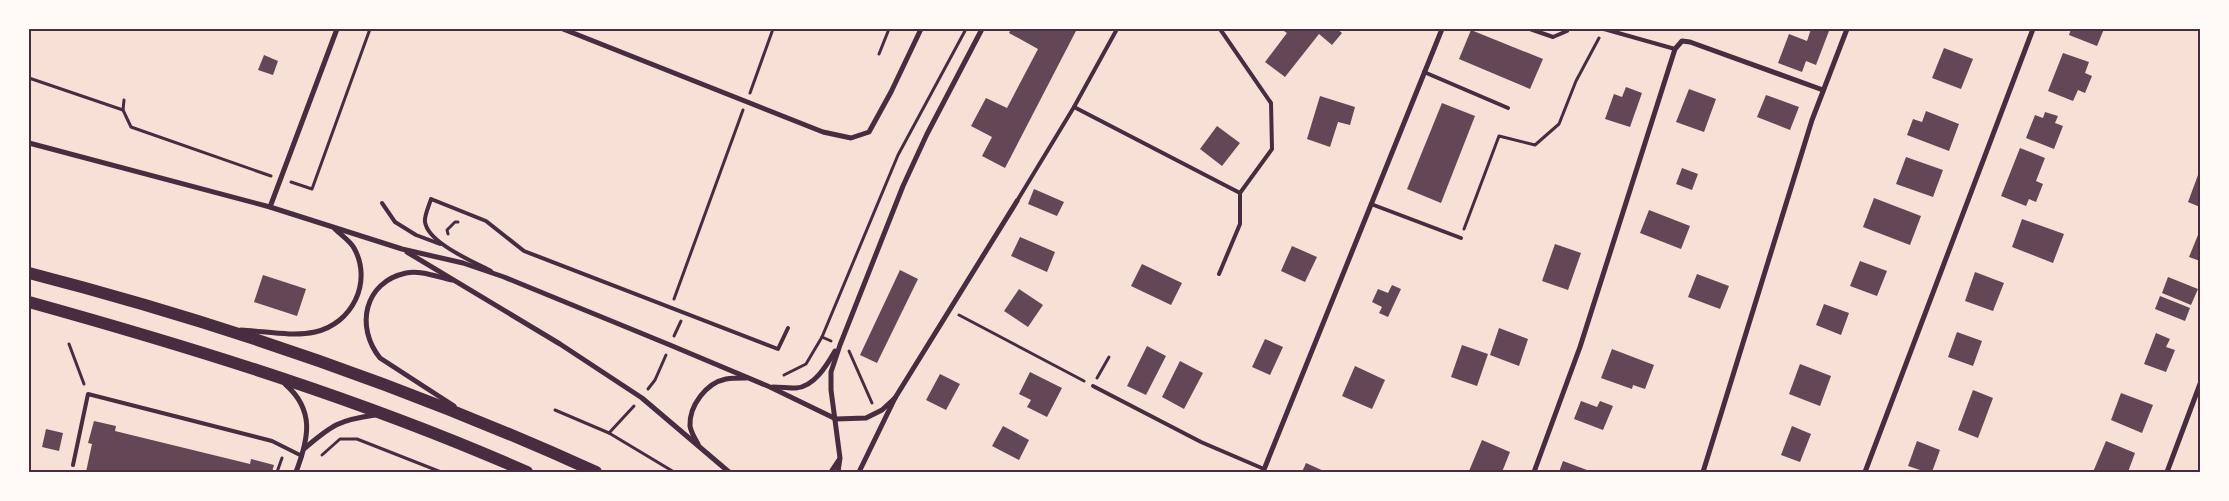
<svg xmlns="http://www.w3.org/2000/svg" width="2229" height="501" viewBox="0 0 2229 501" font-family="Georgia,serif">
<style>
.building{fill:#644757}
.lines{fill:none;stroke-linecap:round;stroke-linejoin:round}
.path{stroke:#4a2c40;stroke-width:3}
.service{stroke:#4a2c40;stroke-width:4}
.minor{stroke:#4a2c40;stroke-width:5}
.primary{stroke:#4a2c40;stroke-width:12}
.neatline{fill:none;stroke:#4a2c40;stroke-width:2}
</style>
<rect width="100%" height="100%" fill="#f7e1d7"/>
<!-- building -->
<g class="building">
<path d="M1011,29H1077L1005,168L982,156L992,137L971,126L986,98L1007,108L1038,49L1009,33Z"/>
<path d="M1281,29H1337L1342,33L1332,45L1319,34L1285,77L1265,62L1287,33Z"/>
<path d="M1811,29L1829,31L1816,65L1806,61L1802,72L1778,63L1789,34L1807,41Z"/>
<path d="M2071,29H2104L2097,46L2069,35Z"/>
<path d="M1471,30L1543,59L1530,89L1459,59Z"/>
<path d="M1944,48L1973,59L1961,89L1932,78Z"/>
<path d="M2063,53L2089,62L2085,73L2092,76L2085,93L2078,90L2073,101L2048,91Z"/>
<path d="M264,55L278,61L273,75L258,70Z"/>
<path d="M1626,87L1642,93L1630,127L1605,119L1614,94L1622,97Z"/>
<path d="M1689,89L1716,99L1704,132L1676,122Z"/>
<path d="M1766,95L1799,107L1790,130L1757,117Z"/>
<path d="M1320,96L1355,107L1350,125L1338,122L1330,147L1307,139Z"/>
<path d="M1442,103L1475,116L1441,203L1407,189Z"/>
<path d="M1926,111L1959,124L1949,151L1907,135L1913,119L1922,122Z"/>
<path d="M2045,112L2058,116L2055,123L2063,126L2054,149L2026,138L2035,115L2043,118Z"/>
<path d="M1217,126L1240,143L1222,166L1200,149Z"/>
<path d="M2020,148L2045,158L2036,181L2043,184L2036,202L2029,199L2026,206L2001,196Z"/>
<path d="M1906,157L1943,170L1933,197L1896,184Z"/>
<path d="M1682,168L1698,174L1692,190L1676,184Z"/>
<path d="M2198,175L2200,176V207L2188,202Z"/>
<path d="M1034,189L1064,202L1057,216L1028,204Z"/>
<path d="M1874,198L1921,216L1910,245L1863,227Z"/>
<path d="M1649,210L1690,226L1681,249L1640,233Z"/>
<path d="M2022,219L2064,234L2053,263L2012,247Z"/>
<path d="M2200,230V261L2189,257Z"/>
<path d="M1020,237L1055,252L1047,272L1011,256Z"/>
<path d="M1555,244L1581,253L1568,290L1542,281Z"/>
<path d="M1292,246L1317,257L1305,282L1281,271Z"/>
<path d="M1860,261L1887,271L1877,296L1850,286Z"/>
<path d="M1142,264L1182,283L1171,305L1131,286Z"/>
<path d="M900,270L918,279L877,363L860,355Z"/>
<path d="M1975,272L2004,283L1993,311L1965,301Z"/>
<path d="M1697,274L1729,286L1720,309L1688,297Z"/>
<path d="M263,275L306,289L297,316L254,302Z"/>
<path d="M2168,277L2198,289L2191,305L2162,293Z"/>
<path d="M1392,285L1401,289L1388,317L1379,313L1382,307L1372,302L1378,289L1388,293Z"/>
<path d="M1019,289L1043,305L1028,327L1004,311Z"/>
<path d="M2160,296L2190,308L2185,321L2155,309Z"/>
<path d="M1824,304L1849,313L1841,335L1816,325Z"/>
<path d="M1499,328L1528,339L1519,366L1490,355Z"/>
<path d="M1957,332L1982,341L1973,366L1948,357Z"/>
<path d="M2156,333L2170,339L2166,347L2175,350L2166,372L2144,364Z"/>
<path d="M1265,339L1283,347L1270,375L1252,367Z"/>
<path d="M1462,345L1488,354L1477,386L1451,377Z"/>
<path d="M1147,346L1166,356L1146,395L1127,386Z"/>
<path d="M1612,349L1654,365L1645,389L1633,385L1632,389L1601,378Z"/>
<path d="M1180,361L1203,373L1184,409L1162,397Z"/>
<path d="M1800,364L1831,376L1820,406L1789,394Z"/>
<path d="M1355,366L1385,380L1372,409L1342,396Z"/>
<path d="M1030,372L1062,388L1047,417L1027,407L1031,400L1019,394Z"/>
<path d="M940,374L960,384L946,410L926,400Z"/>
<path d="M1973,390L1993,398L1978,438L1958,430Z"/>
<path d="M2121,393L2153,405L2142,433L2111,420Z"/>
<path d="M1581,401L1597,407L1600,401L1613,406L1603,430L1574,419Z"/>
<path d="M94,421L116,426L115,431L250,464L251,459L274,465L272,472H86L92,444L88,443Z"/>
<path d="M1003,426L1029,440L1019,460L992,446Z"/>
<path d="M1792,426L1811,434L1800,462L1781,455Z"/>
<path d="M46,429L63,433L59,451L42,447Z"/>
<path d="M1482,440L1510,452L1502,472L1469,471Z"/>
<path d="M1917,441L1940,450L1932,472H1926L1908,466Z"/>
<path d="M2106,441L2135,453L2128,472H2093Z"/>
<path d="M1563,461L1587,470L1586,472H1559Z"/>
<path d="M1306,463L1326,472H1302Z"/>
</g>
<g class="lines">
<!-- path -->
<g class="path">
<path d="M879,54L889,29"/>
<path d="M29,78L123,110"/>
<path d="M750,93L773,29"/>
<path d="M124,100L123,110L131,127L271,176"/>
<path d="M291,182L312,189L370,29"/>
<path d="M1464,229L1499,136L1535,145L1559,124L1576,81L1599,38"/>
<path d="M448,234L447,230L455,222H458"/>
<path d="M674,299L743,110"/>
<path d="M959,315L1084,381"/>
<path d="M674,336L681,321"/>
<path d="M822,337L898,155L966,29"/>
<path d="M69,344L84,384"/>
<path d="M849,351L872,403"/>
<path d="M784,375L806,364L822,337L831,341"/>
<path d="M1097,378L1109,357"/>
<path d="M648,389L655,380L666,355"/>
<path d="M555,410L609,433L634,406"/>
<path d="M609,433L674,472"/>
<path d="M322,455L340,439H357L441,472"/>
<path d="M277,472L282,458"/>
</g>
<!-- service -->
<g class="service">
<path d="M1530,29L1553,37L1567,31L1568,29"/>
<path d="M1604,29L1675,49"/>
<path d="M1424,72L1508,108"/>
<path d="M1074,107L1240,193"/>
<path d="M1017,201L1074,107L1117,29"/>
<path d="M382,203L395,222L416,235L440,244"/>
<path d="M1371,204L1461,238"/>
<path d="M491,271C474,262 428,243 425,222C424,216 429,206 431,199L486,221L524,251L778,349L788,328"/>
<path d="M1219,274L1240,224V193L1272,149L1271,103L1220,29"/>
<path d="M1093,386L1201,442L1264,469"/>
<path d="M73,465L88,394L272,441L302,456"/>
</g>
<!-- minor -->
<g class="minor">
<path d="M563,29L823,132L851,138L869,132L891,92L921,29"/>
<path d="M29,143L270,207L402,249L463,263L504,277L670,345L770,387L836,419L866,418L882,410L895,398"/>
<path d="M270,207L337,29"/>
<path d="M407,252L560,344L642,398L729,472"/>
<path d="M452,280C437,277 421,270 406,273C364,282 355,327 380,358L454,406"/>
<path d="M241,330C264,331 292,337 315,332C352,324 373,282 354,248C350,241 341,235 335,229"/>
<path d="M285,384C315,410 309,438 296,472"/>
<path d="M773,387C780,387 789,388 796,388C814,387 827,365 835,351"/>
<path d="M698,444C695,439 691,432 690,426C689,406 706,383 726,379C732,378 740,378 746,378"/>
<path d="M305,448C332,425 339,420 375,415"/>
<path d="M831,472L839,460"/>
<path d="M838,472L840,458L831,390V372L840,345L903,186L927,134L982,29"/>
<path d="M859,472L895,398L1017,201"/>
<path d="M1263,472L1442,29"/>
<path d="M1534,472L1580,347L1675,49L1682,41L1690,42L1823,90"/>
<path d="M1703,472L1812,120L1847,29"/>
<path d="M1865,472L2033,29"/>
<path d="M2167,472L2200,384"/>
</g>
<!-- primary -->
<g class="primary">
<path d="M29,273C223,323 413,389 596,472"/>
<path d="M29,302C198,349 366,401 527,472"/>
</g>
</g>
<!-- border -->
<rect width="2229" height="501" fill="none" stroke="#fffaf5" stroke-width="60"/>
<rect x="30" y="30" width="2169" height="441" class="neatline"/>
</svg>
